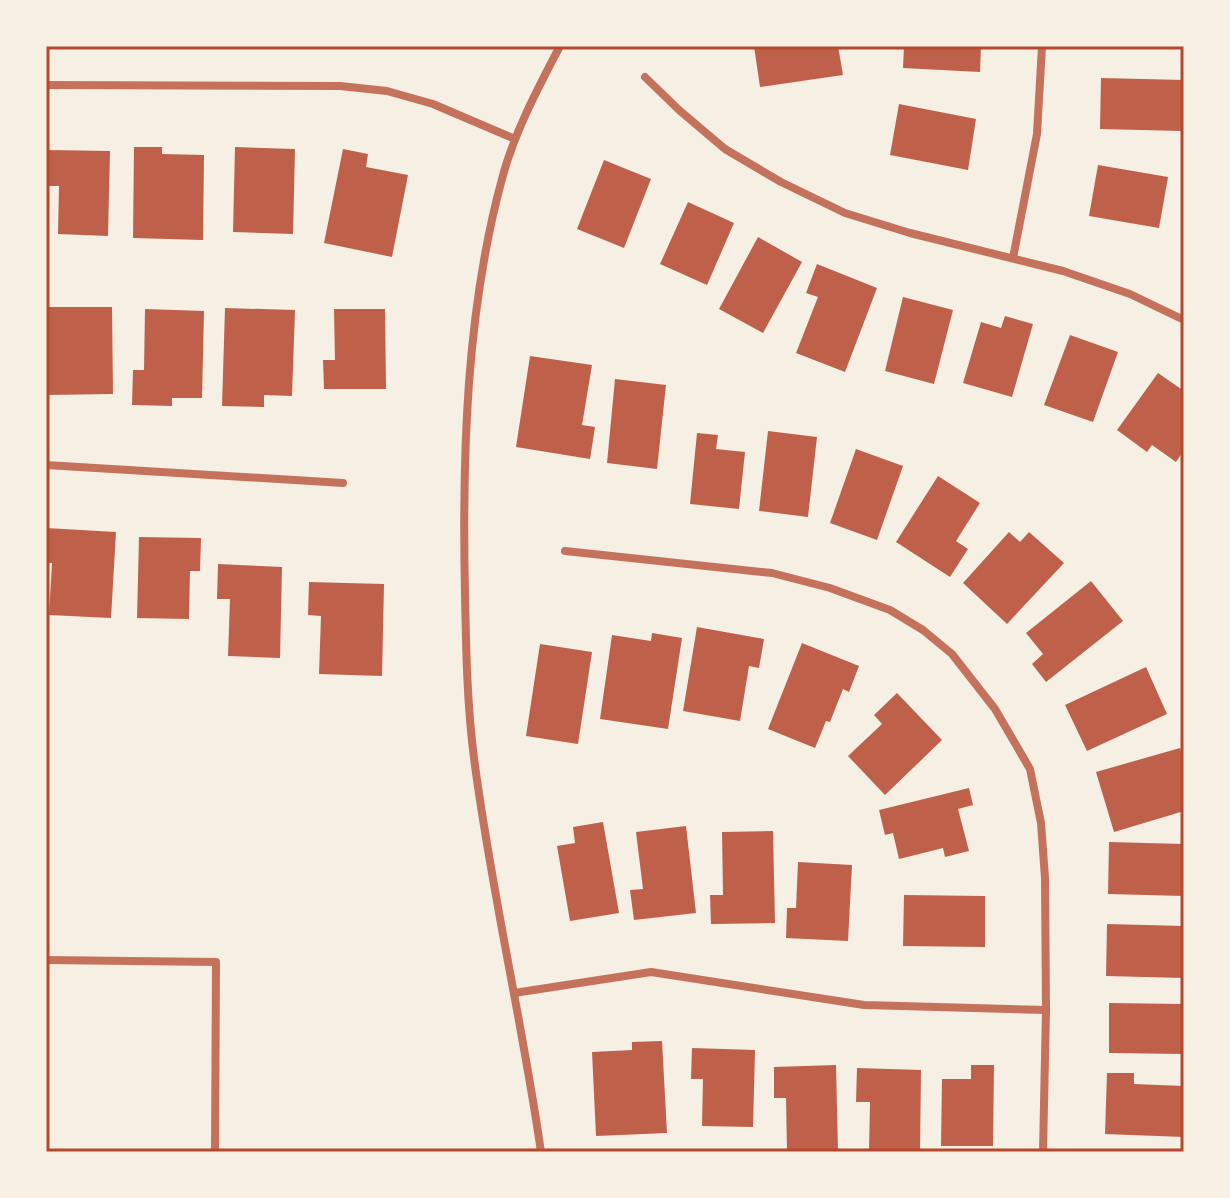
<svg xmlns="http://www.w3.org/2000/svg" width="1230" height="1198" viewBox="0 0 1230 1198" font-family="Commissioner,sans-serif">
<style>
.building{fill:#bf614a}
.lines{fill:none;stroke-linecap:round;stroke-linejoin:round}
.minor{stroke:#c5725c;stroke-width:8}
.neatline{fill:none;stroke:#b5482f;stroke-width:3}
</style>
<rect width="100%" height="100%" fill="#f6efe4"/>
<!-- building -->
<g class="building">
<path d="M754,46H838L843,75L760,87Z"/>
<path d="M904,46H981L980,72L903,68Z"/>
<path d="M1101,78L1184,80L1183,131L1100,129Z"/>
<path d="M899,104L976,119L968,170L890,155Z"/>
<path d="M134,147H162V154L204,155L203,240L133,238Z"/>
<path d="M235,147L295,149L293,234L233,232Z"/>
<path d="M343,149L368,154L366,167L408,175L392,257L324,243Z"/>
<path d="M47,150L110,151L108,236L58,234L59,186H46Z"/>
<path d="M604,160L651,179L624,248L577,229Z"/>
<path d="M1098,165L1168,177L1159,228L1089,216Z"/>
<path d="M688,202L734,223L707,285L660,264Z"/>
<path d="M758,237L802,262L763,333L719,309Z"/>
<path d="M817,264L877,288L845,372L796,353L818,297L806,293Z"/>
<path d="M903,297L953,310L934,384L885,371Z"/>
<path d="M46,307H112L113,394L46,395Z"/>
<path d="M225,308L295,310L292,396L264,395V407L222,406Z"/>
<path d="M145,309L204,311L202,398H172V406L132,405L133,370H144Z"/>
<path d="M334,309H385L386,389H324L323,360H335Z"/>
<path d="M1005,316L1033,324L1012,397L963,383L981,322L1001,328Z"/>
<path d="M1070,335L1118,352L1093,422L1044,405Z"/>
<path d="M530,356L592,365L582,425L595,427L590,459L516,447Z"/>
<path d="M1158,373L1184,391V450L1176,462L1152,445L1147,452L1117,430Z"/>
<path d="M615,379L666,385L657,469L607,463Z"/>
<path d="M768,431L817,437L808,517L759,511Z"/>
<path d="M697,433L718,435L716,449L745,452L739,509L690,504Z"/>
<path d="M856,449L903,466L877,540L830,523Z"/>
<path d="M938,476L980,503L956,541L968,549L950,577L896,542Z"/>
<path d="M46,528L116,532L111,618L49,615L52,563H46Z"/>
<path d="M1009,532L1020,542L1029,532L1064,563L1007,624L963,583Z"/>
<path d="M139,537L201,538L200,571H190L189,619L137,618Z"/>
<path d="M218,564L282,567L280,658L228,656L230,599H217Z"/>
<path d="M1091,581L1123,621L1046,682L1032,664L1043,654L1026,633Z"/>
<path d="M309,582L384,584L382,676L319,674L321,616L308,615Z"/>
<path d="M697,627L764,639L759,668L749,666L740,721L683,711Z"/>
<path d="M652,633L682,638L668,729L600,719L612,635L651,641Z"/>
<path d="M802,643L859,666L849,692L843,689L830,722L826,721L815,748L768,729Z"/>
<path d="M540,644L592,652L578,744L526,736Z"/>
<path d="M1146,667L1167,714L1087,751L1065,705Z"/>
<path d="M897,693L942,740L885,795L848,756L882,724L874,715Z"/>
<path d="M1180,748L1184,762V811L1114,832L1096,772Z"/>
<path d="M969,788L973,805L958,809L969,851L945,857L943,848L899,859L893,833L885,835L879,810Z"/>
<path d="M603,822L619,913L570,921L557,846L575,843L573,827Z"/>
<path d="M686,826L696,913L634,920L630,890L643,889L636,832Z"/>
<path d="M773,831L775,923L711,924L710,895H723L722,832Z"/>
<path d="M1109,842L1184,844V896L1108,894Z"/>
<path d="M798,862L852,865L848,941L786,938L787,908H796Z"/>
<path d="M904,895L985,896V947L903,946Z"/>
<path d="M1107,924L1184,926V978L1106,976Z"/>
<path d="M1109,1003L1184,1004V1054L1109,1053Z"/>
<path d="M662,1041L667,1133L596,1136L592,1052L632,1050V1042Z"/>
<path d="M692,1048L755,1050L753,1127L702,1126L703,1079H691Z"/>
<path d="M836,1065L838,1152H787L786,1098H774V1067Z"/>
<path d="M971,1065H994L993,1146H941L942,1079H971Z"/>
<path d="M857,1068L921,1070L920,1152H869L870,1102H856Z"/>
<path d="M1107,1073H1134V1084L1184,1086V1137L1105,1134Z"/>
</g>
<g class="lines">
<!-- minor -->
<g class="minor">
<path d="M645,77L679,110L725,149L781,182L845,213L910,233L1063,271L1130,294L1184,320"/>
<path d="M46,85L340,86L387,91L433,104L515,139"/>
<path d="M1013,258L1037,134L1042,46"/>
<path d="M46,465L343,483"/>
<path d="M565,551L772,573L830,588L890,610L923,630L952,654L995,709L1030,769L1041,823L1045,878L1046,1010L1043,1152"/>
<path d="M46,960L216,962L215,1152"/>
<path d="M514,993L651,972L864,1005L1046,1010"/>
<path d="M541,1152C522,1020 491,890 474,758C467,704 466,648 465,594C462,457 466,311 502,179C514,133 538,88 560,46"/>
</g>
</g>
<!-- border -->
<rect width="1230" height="1198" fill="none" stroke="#f6efe4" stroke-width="96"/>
<rect x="48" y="48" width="1134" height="1102" class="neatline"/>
</svg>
